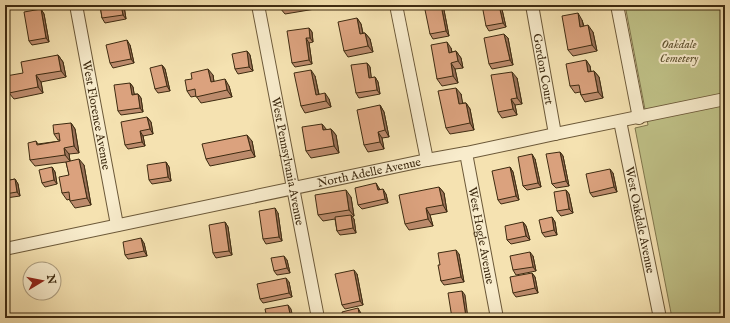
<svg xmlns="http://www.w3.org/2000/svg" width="730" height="323" viewBox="0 0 730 323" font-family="'IM FELL English',serif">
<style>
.green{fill:#c0c288;stroke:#7f764c}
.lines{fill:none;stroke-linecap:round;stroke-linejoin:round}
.minor-casing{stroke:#6c5939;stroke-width:14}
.minor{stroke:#f8eccc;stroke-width:12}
.wall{fill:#bc8b6c;stroke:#3e2b11}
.shaded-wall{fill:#997158;stroke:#3e2b11}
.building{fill:#dba27e;stroke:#3e2b11}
.labels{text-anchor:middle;stroke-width:4;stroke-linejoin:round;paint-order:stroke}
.park-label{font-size:12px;font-style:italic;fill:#5e512f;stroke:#f8eccc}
.street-label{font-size:12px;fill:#3e2b11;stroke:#f8eccc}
</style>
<rect width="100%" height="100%" fill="#f5e2b1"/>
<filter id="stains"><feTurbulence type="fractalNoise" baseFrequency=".005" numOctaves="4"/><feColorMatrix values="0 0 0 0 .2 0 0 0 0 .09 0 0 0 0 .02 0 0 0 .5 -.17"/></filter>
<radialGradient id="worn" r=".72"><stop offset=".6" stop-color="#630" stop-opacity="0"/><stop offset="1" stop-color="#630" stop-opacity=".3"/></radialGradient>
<!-- green -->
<path class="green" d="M625,5H725V318H672L635,128L648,125Z"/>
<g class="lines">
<!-- minor casing -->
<g class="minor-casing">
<g id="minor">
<path id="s1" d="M76,5L117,225"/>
<path id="s2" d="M258,5L318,318"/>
<path d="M396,5L427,160"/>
<path id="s3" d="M532,5L555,134"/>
<path d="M617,5L639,118"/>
<path id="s4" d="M620,121L660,318"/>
<path id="s5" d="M466,153L497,318"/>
<path id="s6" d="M5,249L427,160L466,153L555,134L725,99"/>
</g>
</g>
<!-- minor -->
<use href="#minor" class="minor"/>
</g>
<!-- wall -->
<g class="wall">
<path d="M100,5H123L124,6L126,19L105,23L102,18Z"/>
<path d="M280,5H315V9L285,14L280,8Z"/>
<path d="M340,5H358L342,8Z"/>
<path d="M443,5L449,36L433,39L430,34Z"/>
<path d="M501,5L506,27L489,31L486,26Z"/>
<path d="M561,5H584L564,9Z"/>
<path d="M41,9L44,14L49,42L32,45L29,41Z"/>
<path d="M357,18L361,24L363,33H365L370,39L373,52L348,57L344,51Z"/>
<path d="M582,20L584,26L593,32L597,51L573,56L568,50Z"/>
<path d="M309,28L312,32L313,42L309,43L312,64L295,67L292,63Z"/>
<path d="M508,38L513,65L492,69L489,64Z"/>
<path d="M130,45L134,63L113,68L110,63Z"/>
<path d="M451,48L452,52L456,51L461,58L463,68L455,69L458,83L442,86L437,79Z"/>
<path d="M247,51L250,55L253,71L238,74L235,69Z"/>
<path d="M58,55L63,62L66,77L41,82L43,93L14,99L9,93L23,73Z"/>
<path d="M586,60L590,66L591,72L594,71L599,77L603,98L585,102L581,95L580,92L575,93L570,86Z"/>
<path d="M367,63L370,67L371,78L375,77L378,82L380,94L359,98L356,93Z"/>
<path d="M162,65L165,69L170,91L158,93L155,89Z"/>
<path d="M213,75L214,82L229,86L232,97L201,103L196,96L191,97L187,91Z"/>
<path d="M315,76L319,94L329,99L331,107L305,113L301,106Z"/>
<path d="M517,78L522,104L515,105L517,115L502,118L498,112Z"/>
<path d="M130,83L133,87L134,94H138L141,98L143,112L121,115L118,111Z"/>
<path d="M461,94L462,103H466L470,109L474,130L450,134L446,128Z"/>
<path d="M380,105L384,112L389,137L382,138L384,149L368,152L364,145Z"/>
<path d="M147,117L151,122L153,134L143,136L145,146L128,149L125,145Z"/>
<path d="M71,123L75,129L79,153L69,154L70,161L84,165L91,205L75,208L70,201V199L67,200L62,193L69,175L66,162L35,166L30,160L36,141L38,144L60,141V140H58L54,134Z"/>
<path d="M322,124L326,130L331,129L336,135L339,153L311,158L306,151Z"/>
<path d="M252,141L255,157L210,166L206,159Z"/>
<path d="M560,152L563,156L569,186L556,188L552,184Z"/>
<path d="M535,159L541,187L527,190L523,186Z"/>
<path d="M166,162L169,167L171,181L152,184L149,180Z"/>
<path d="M52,167L55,172L57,184L45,187L42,183Z"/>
<path d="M510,167L513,172L519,200L501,204L498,200Z"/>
<path d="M613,173L617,192L593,197L590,193Z"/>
<path d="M15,179L18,184L20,196L6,198L5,196V181Z"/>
<path d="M439,187L444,193L447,212L430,215L433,226L409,230L405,224Z"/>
<path d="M379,188L380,190L386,194L388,203L362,209L358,205Z"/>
<path d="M566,190L569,194L573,213L561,216L557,211Z"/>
<path d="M351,197L354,216L352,217L354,219L356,233L340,235L337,231L335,219L323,221L318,215Z"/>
<path d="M278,213L282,241L266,244L263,239Z"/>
<path d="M552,217L555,222L557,235L545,237L542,233Z"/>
<path d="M225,222L228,227L232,255L216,258L213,253Z"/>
<path d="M523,222L526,226L530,240L511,244L507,240Z"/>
<path d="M144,243L147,256L128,259L125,255Z"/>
<path d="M459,254L464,282L444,285L441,281L440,265Z"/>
<path d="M533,256L536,271L516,275L513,270Z"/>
<path d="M287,260L290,273L277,275L274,271Z"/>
<path d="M532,273L535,277L538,293L516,297L513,293Z"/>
<path d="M357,274L363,305L345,309L342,305Z"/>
<path d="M289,282L292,297L263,303L260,299Z"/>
</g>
<!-- shaded-wall -->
<g class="shaded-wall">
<path d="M121,5H123L124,6L126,19L123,15Z"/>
<path d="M312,5H315V9Z"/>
<path d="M441,5H443L449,36L446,31Z"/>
<path d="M499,5H501L506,27L503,23Z"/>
<path d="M41,9L44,14L49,42L46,38Z"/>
<path d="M578,13L582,20L585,33L580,27Z"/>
<path d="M357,18L361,24L364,40L360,34Z"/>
<path d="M588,25L593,32L597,51L592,45Z"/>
<path d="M309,28L312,32L313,42L310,38Z"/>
<path d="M365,33L370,39L373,52L368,46Z"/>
<path d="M504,34L508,38L513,65L510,60Z"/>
<path d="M306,38L309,43L312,64L309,60Z"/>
<path d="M127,40L130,45L134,63L131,59Z"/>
<path d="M447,42L451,48L453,59L449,53Z"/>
<path d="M247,51L250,55L253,71L249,67Z"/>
<path d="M456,51L461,58L463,68L458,61Z"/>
<path d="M58,55L63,62L66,77L61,71Z"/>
<path d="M586,60L590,66L592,79L588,72Z"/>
<path d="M367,63L370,67L372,83L369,78Z"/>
<path d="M451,63L455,69L458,83L453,76Z"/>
<path d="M162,65L165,69L170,91L167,86Z"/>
<path d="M208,69L213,75L215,89L211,82Z"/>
<path d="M311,70L315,76L320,101L316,95Z"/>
<path d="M594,71L599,77L603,98L598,92Z"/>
<path d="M512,72L517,78L522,104L517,98Z"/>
<path d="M36,75L41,82L43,93L38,87Z"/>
<path d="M375,77L378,82L380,94L377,90Z"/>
<path d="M225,79L229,86L232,97L227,90Z"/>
<path d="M130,83L133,87L135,99L132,95Z"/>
<path d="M456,88L461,94L464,110L459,104Z"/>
<path d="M325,93L329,99L331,107L326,101Z"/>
<path d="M138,94L141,98L143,112L140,108Z"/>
<path d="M511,99L515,105L517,115L513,109Z"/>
<path d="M466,103L470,109L474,130L470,123Z"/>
<path d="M380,105L384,112L389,137L385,130Z"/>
<path d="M147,117L151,122L153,134L150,129Z"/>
<path d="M71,123L75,129L79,153L74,146Z"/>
<path d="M322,124L327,130H323Z"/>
<path d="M331,129L336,135L339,153L334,146Z"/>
<path d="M140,131L143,136L145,146L142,142Z"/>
<path d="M378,132L382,138L384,149L380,142Z"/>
<path d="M247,135L252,141L255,157L251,150Z"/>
<path d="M64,148L69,154L70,161L65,155Z"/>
<path d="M560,152L563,156L569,186L566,181Z"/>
<path d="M532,154L535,159L541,187L538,183Z"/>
<path d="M79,159L84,165L91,205L87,198Z"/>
<path d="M166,162L169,167L171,181L168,177Z"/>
<path d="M52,167L55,172L57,184L54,180Z"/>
<path d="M510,167L513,172L519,200L516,196Z"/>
<path d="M610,169L613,173L617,192L614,187Z"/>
<path d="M15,179L18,184L20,196L17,192Z"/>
<path d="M376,183L379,188L381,195L378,190Z"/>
<path d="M439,187L444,193L447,212L443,205Z"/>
<path d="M383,189L386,194L388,203L385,199Z"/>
<path d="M346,190L351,197L354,216L349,210Z"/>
<path d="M566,190L569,194L573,213L569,209Z"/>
<path d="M275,208L278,213L282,241L279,237Z"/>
<path d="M426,208L430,215L433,226L428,219Z"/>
<path d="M351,215L354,219L356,233L353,228Z"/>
<path d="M552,217L555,222L557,235L554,230Z"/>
<path d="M225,222L228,227L232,255L229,251Z"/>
<path d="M523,222L526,226L530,240L526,236Z"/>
<path d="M141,238L144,243L147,256L144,251Z"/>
<path d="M456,250L459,254L464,282L461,277Z"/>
<path d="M530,252L533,256L536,271L533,267Z"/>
<path d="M284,256L287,260L290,273L287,268Z"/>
<path d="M354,270L357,274L363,305L360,301Z"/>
<path d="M532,273L535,277L538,293L535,288Z"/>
<path d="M286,278L289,282L292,297L289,293Z"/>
<path d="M462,291L465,295L468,318H467L466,317Z"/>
<path d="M288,305L291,309L293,318H291Z"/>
<path d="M358,308L362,315L363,318H360Z"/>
</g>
<!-- building -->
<g class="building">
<path d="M100,5H121L123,15L102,18Z"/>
<path d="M280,5H299L280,8Z"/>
<path d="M424,5H441L446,31L430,34Z"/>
<path d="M482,5H499L503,23L486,26Z"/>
<path d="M41,9L46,38L29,41L24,12Z"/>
<path d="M578,13L580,27L588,25L592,45L568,50L562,16Z"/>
<path d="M357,18L360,34L365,33L368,46L344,51L338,22Z"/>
<path d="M309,28L310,38H306L309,60L292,63L287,31Z"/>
<path d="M504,34L510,60L489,64L484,38Z"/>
<path d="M127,40L131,59L110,63L106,45Z"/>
<path d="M447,42L449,53L456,51L458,61L451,63L453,76L437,79L431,45Z"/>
<path d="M247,51L249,67L235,69L232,54Z"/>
<path d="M58,55L61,71L36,75L38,87L9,93L6,76L23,73L21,62Z"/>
<path d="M586,60L588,72L594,71L598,92L581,95L579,85L570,86L566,64Z"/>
<path d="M367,63L369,78L375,77L377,90L356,93L351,65Z"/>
<path d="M162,65L167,86L155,89L150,68Z"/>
<path d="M208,69L211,82L225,79L227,90L196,97L195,89L187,91L185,80L192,79L191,73Z"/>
<path d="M311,70L316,95L325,93L326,101L301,106L294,73Z"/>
<path d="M512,72L517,98L511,99L513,109L498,112L491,75Z"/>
<path d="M130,83L132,95L138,94L140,108L118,111L114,85Z"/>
<path d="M456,88L459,104L466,103L470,123L446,128L438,91Z"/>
<path d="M380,105L385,130L378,132L380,142L364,145L357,110Z"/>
<path d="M147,117L150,129L140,131L142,142L125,145L121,122Z"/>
<path d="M71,123L74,146L64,148L65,155L30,160L28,143L36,141L37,145L60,141L59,133L54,134L53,125Z"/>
<path d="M322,124L323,130L331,129L334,146L306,151L302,127Z"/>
<path d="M247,135L251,150L206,159L202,144Z"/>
<path d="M560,152L566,181L552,184L546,154Z"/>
<path d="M532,154L538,183L523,186L518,157Z"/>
<path d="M79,159L87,198L70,201L69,192L62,193L59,177L69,175L66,162Z"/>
<path d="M166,162L168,177L149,180L147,165Z"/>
<path d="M52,167L54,180L42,183L39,170Z"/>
<path d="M510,167L516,196L498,200L492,171Z"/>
<path d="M610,169L614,187L590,193L586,174Z"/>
<path d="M15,179L17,192L5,194V181Z"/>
<path d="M376,183L378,190L383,189L385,199L358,205L355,188Z"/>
<path d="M439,187L443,205L426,208L428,219L405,224L399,195Z"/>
<path d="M346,190L349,210L318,215L315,195Z"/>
<path d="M566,190L569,209L557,211L554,192Z"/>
<path d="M275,208L279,237L263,239L259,211Z"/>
<path d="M351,215L353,228L337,231L335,217Z"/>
<path d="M552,217L554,230L542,233L539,220Z"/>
<path d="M225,222L229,251L213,253L209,225Z"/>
<path d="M523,222L526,236L507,240L505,226Z"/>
<path d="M141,238L144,251L125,255L123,242Z"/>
<path d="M456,250L461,277L441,281L438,265H440L438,253Z"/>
<path d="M530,252L533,267L513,270L510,256Z"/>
<path d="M284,256L287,268L274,271L271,258Z"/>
<path d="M354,270L360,301L342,305L335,274Z"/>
<path d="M532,273L535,288L513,293L510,277Z"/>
<path d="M286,278L289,293L260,299L257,284Z"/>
<path d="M462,291L466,317L452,318L448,293Z"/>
<path d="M288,305L291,318H267L265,309Z"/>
<path d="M358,308L360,318H343L342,312Z"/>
</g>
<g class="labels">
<!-- park labels -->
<g class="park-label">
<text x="679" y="48">Oakdale<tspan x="679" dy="14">Cemetery</tspan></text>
</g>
<!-- street labels -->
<g class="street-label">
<text dy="4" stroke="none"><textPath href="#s3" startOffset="65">Gordon Court</textPath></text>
<text dy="4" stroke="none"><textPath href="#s1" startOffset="112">West Florence Avenue</textPath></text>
<text dy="4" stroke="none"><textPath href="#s2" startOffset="159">West Pennsylvania Avenue</textPath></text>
<text dy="4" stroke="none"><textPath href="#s6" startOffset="372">North Adelle Avenue</textPath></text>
<text dy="4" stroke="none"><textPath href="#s4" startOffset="101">West Oakdale Avenue</textPath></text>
<text dy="4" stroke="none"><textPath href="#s5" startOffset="84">West Hogle Avenue</textPath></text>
</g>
</g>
<!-- margin -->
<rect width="730" height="323" fill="none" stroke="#f5e2b1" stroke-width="20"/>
<rect x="6" y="6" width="718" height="311" fill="none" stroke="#3e2b11" stroke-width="2"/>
<rect x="10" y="10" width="710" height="303" fill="none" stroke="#3e2b11"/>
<!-- north arrow -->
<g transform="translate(42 281) rotate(80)"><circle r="19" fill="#f8eccc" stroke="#ae9f81"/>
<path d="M0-3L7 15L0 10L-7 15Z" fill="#8f2418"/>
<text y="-6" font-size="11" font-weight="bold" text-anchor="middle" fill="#3e2b11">N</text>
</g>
<rect width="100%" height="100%" filter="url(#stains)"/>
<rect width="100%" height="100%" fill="url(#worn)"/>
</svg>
